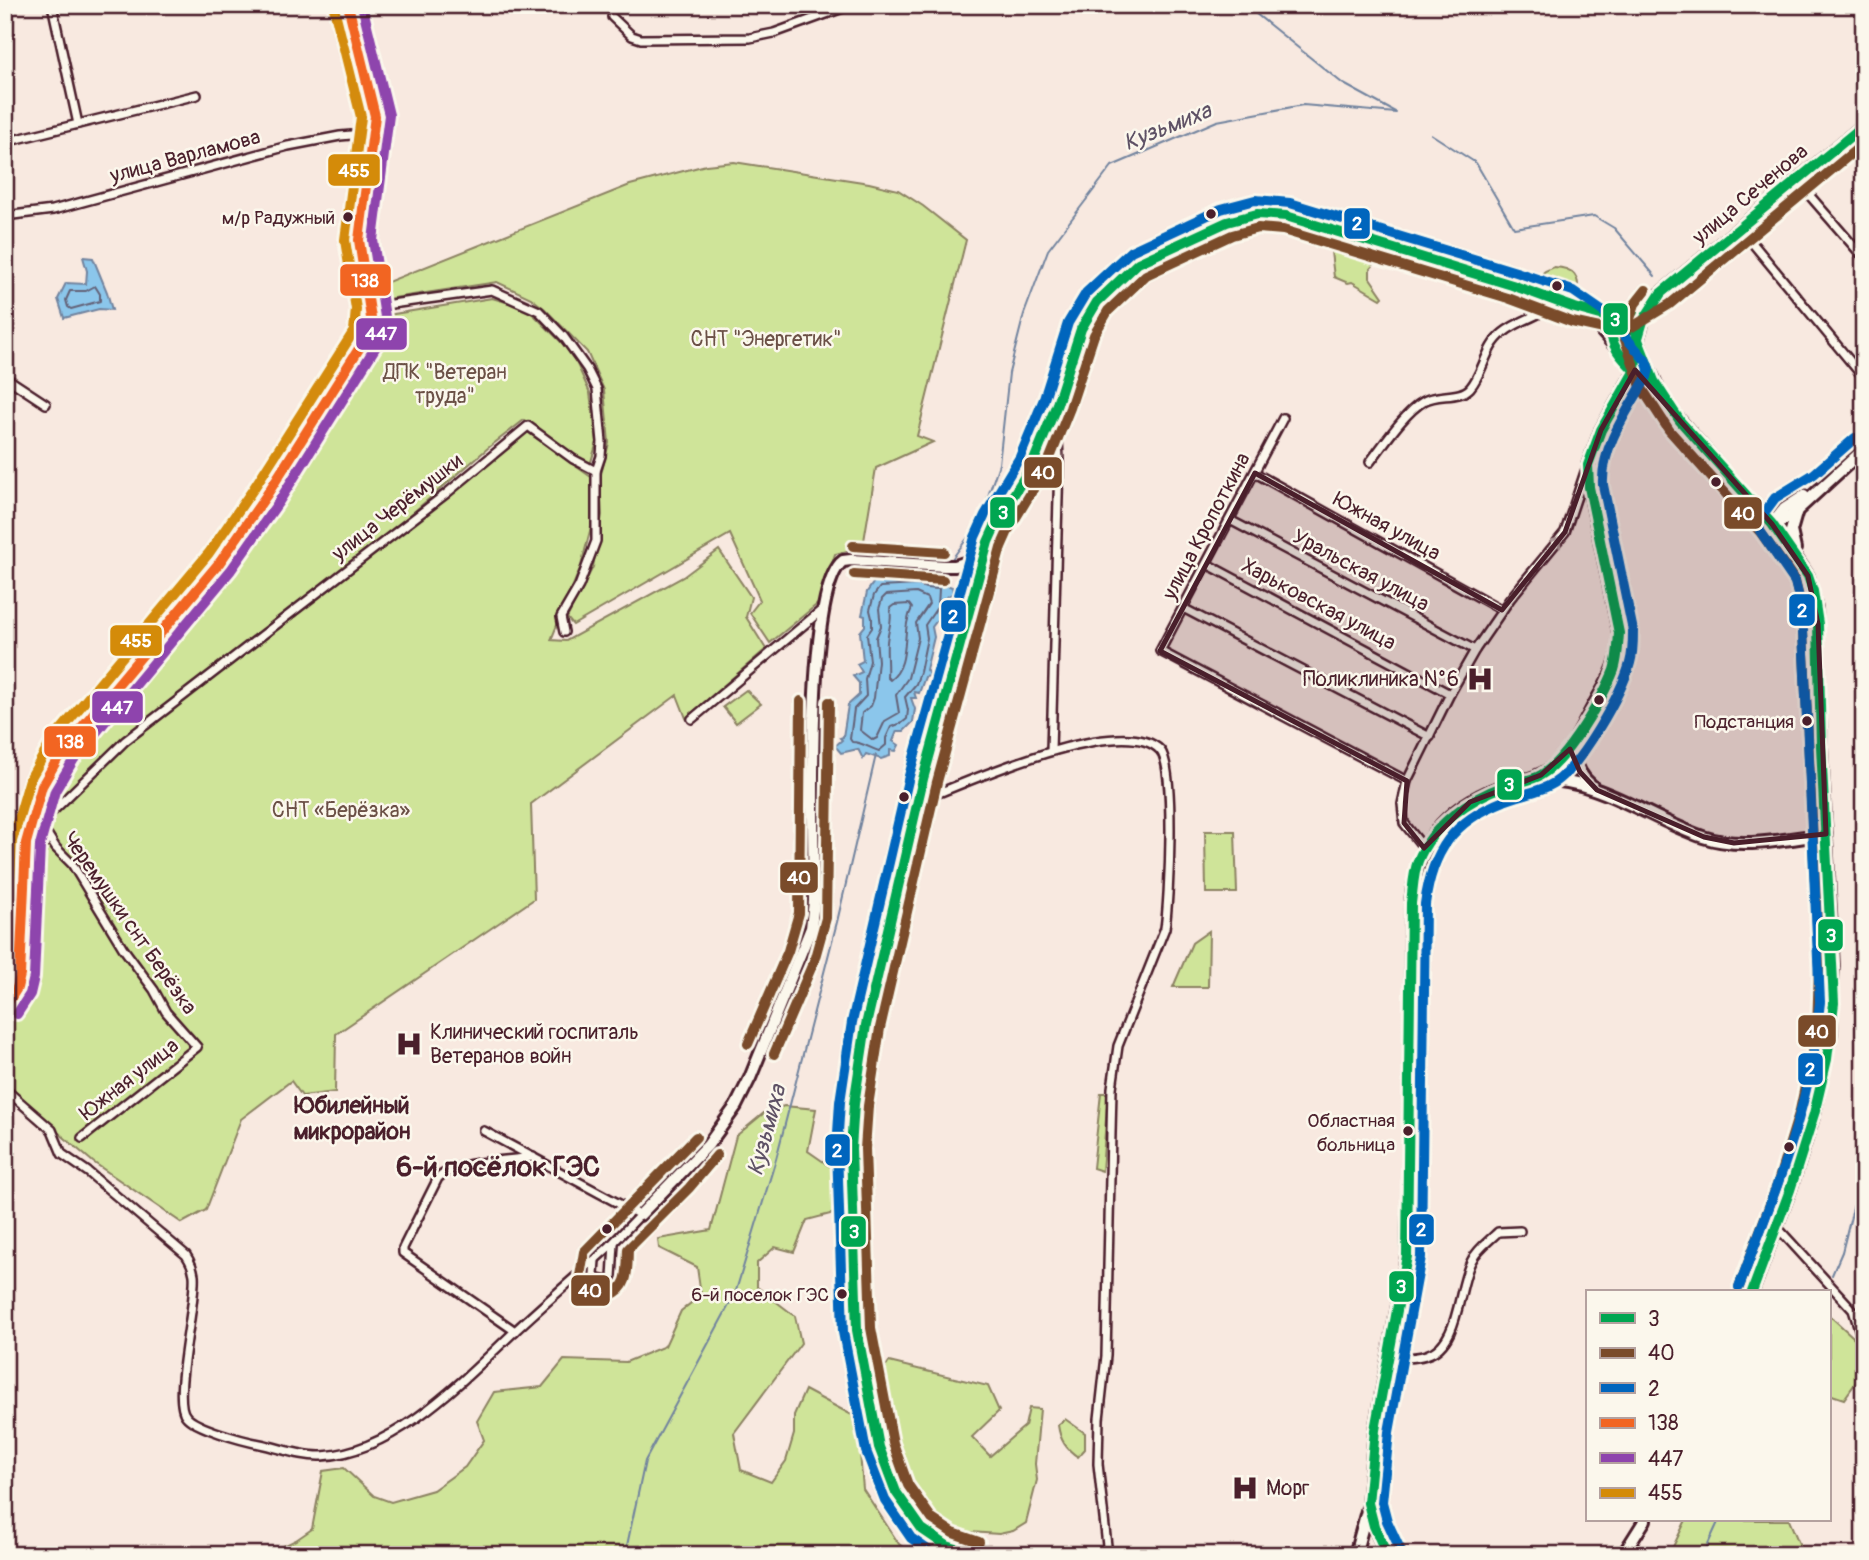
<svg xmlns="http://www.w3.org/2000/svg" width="1869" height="1560" viewBox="0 0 1869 1560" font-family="Pangolin,sans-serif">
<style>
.green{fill:#cfe499;stroke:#8c8262;stroke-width:2}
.water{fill:#8bc6eb;stroke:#71839e;stroke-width:2}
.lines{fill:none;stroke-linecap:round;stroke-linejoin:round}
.shore{stroke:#646278;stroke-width:2}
.stream{stroke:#71839e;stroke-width:2}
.street-casing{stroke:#4a1f2b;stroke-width:12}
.secondary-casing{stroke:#4a1f2b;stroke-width:16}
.street{stroke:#fbf7ec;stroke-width:7}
.secondary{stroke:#fbf7ec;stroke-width:10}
.bus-1-casing{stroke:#fbf7ec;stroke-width:16}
.bus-2-casing{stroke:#fbf7ec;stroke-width:16}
.bus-3-casing{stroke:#fbf7ec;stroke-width:16}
.bus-4-casing{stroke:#fbf7ec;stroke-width:16}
.bus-5-casing{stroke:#fbf7ec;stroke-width:16}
.bus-6-casing{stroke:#fbf7ec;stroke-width:16}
.bus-1{stroke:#00a651;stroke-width:10}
.bus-2{stroke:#7a4b2a;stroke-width:10}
.bus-3{stroke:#0065bd;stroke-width:10}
.bus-4{stroke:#f26522;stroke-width:10}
.bus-5{stroke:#8e44ad;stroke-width:10}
.bus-6{stroke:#d48b09;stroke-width:10}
.oneway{stroke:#ab9695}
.marked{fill:#4a1f2b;fill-opacity:0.2;stroke:#4a1f2b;stroke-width:5;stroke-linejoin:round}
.bus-dot{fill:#4a1f2b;stroke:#fbf7ec;stroke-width:2.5}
.labels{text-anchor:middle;stroke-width:5;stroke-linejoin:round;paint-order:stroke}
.bus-label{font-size:19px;fill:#4a1f2b;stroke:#fbf7ec;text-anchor:end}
.street-label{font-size:21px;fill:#4a1f2b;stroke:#fbf7ec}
.park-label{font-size:21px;fill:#6b5046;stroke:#fbf7ec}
.poi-label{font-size:21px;fill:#4a1f2b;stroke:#fbf7ec;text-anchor:start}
.water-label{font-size:23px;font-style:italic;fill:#5e5165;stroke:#fbf7ec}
.neighbourhood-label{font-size:23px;font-weight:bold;fill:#4a1f2b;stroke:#fbf7ec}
.district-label{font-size:28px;font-weight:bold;fill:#4a1f2b;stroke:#fbf7ec}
.line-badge{stroke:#fbf7ec;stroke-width:2.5}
.badge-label{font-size:19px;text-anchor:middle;font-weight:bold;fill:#fff}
</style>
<rect width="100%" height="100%" fill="#f8e9e0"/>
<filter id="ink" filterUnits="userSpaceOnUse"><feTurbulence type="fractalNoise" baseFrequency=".0143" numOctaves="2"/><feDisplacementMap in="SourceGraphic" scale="14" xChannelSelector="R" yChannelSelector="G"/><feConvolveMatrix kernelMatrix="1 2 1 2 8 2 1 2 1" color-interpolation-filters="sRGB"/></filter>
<g filter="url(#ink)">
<!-- green -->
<g class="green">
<path d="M734,162L869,183L898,190L923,206L966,240L917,436L933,442L876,468L863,547L835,554L820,602L770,643L750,613L760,600L730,534L573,625L567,618L593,567L602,515L600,478L609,443L604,390L587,352L545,309L531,298L497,282L387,299L375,287L630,185L706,165Z"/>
<path d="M1330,243L1380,258L1370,269V278L1383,297L1381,299L1352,282L1348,283L1334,277Z"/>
<path d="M1554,267C1574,268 1580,276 1578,295L1538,277L1545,271Z"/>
<path d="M492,298L523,307L535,316L572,353L590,393L597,442L590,465L524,420L488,448L395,528L110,749L39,822L50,819L112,756L405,530L526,431L591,477V527L581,566L551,640L566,641L683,577L719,550L751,597L746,617L766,649L686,718L677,695L531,804L534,899L336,1034L335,1092L302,1096L291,1081L241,1119L206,1210L182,1223L93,1162L5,1087V1026L26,983L31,949L28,896L31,845L36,823L67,753L255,526L377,344L388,315Z"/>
<path d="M746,690L761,704L736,723L723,707Z"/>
<path d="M1205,831H1235L1237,893H1206Z"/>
<path d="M5,892C19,920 13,954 5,984Z"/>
<path d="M1209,931L1208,987H1173L1192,943Z"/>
<path d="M1101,1093H1108L1102,1171L1093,1168Z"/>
<path d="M784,1106L816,1109L808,1151L831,1167L838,1212L807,1220L794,1252L775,1247L757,1263V1287L795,1316L801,1343L734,1433L741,1470L771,1482L786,1461L794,1434V1415L805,1390L852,1415L860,1453L863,1489L899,1544L912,1555H265L296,1540L312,1529L323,1471L344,1468L374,1496L391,1502L433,1490L465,1467L484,1440L477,1421L494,1392L542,1387L564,1360L626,1362L665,1346L681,1311L701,1295L697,1267L659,1248L658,1239L711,1230L736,1136L764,1113Z"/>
<path d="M1829,1315L1864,1347V1371L1844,1399L1829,1394Z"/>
<path d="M889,1362L988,1386L999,1411L972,1437L990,1456L1025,1426L1029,1408L1040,1409L1035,1464L1037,1480L1026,1523L1013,1531L999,1534L955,1531L918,1500L899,1465L886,1416L881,1374Z"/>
<path d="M1065,1419L1085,1433V1449L1078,1457C1066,1449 1060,1440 1058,1425Z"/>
<path d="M1686,1520H1789L1804,1555H1669Z"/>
</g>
<!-- water -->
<g class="water">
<path d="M83,257L93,258L107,292L112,310L99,309L64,318L58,299L66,283L86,284L87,271Z"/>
<path d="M921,577C929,583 938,583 946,577L944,584L952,587L953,593L944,599L947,607L932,627L934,637L926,670L931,676L925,677L919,693L914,692L916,698H911L915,709L913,722L904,731H897L893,741L899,745L896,751L890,750V756L881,759L866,754L863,759L858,749L841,753L835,746L842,740L840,738L843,737L848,705L859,695V683L853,676L862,672L857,664L863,661L860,632L865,626V616L862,615L867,592L876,579Z"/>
</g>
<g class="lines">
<!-- shore -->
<g class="shore">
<path d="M95,286L100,294V301L71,309L68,307L66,300L70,291H86Z"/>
<path d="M918,585L926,588L939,589L938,606L925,625L927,638L920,672L916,684L905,697L908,710L907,719L902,723L891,727L886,738V745L879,751C870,748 861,742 852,742L850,739L854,709L866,696L865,679L870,661L867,635L872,628V618L870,610L874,595L880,587Z"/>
<path d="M916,593L927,598L929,604L916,623L918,638L908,678L896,695L899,713L885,721L877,738L873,740L860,730L862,713L871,706L874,698L878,661L876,638L881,626L879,609L882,599L886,595Z"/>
<path d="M894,605L909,604L912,608C900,630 912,664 890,680L887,677C888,665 886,653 887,642C888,630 893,621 890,608Z"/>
</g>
<!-- stream -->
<g class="stream">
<path d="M1245,5L1342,83L1395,112"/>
<path d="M1431,134L1476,163L1514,228L1594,216L1614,228L1655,276"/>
<path d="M952,559L979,522L999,464L1009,373L1024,314L1048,250L1112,166L1217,121L1303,105L1396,113"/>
<path d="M1832,1275L1842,1252L1864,1165"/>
<path d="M625,1555L645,1461L735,1294L776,1159L837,922L876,755"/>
<path d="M1703,1555L1719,1520"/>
</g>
<!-- street casing -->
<g class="street-casing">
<g id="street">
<path d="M52,5L78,124"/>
<path d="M612,17L632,36L641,39L750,38L774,33L851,5"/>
<path d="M5,142L197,95"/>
<path d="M1797,181L1864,258"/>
<path d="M5,216L53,210L288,146L340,136L363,134L374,137"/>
<path d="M1740,228L1864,378"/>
<path d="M5,377L46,404"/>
<path d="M1283,418L1160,651L1407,781"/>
<path d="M1370,462C1384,444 1405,412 1424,401C1437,393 1460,399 1470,388C1484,372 1485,347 1503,333C1519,320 1542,315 1560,302"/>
<path d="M1255,473L1502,610"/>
<path d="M1230,520L1475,650"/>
<path d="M1207,564L1450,694"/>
<path d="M1183,608L1430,737"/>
<path d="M564,632L561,617L579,586L596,541V471"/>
<path d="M692,719L824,608"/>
<path d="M1051,751L1059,462L1057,409"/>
<path d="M917,802C962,784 1122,711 1160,750C1176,766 1169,902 1165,928L1118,1046L1112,1088L1106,1356L1099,1419L1098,1464L1108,1555"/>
<path d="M1424,848L1404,823L1402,804L1407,781L1450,694L1475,650L1510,599L1565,532L1586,469"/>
<path d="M5,1089L52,1130L62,1154L88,1172L186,1255C190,1261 193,1267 194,1275C197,1302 171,1400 186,1416C195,1428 244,1441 260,1444C280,1448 302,1457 322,1456C396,1452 464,1379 515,1331C546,1302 579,1274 610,1246L640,1215L484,1131"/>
<path d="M82,1138L197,1047L166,1012L154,990L123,948L72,864L56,848L42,826L47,817L125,741L447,493L528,426L573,459L596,471L601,456L602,442L597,389L587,369L564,337L539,311L492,290L370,307"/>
<path d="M1777,1227L1853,1310L1860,1332L1864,1337"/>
<path d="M595,1260L594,1274L597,1279L608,1281L612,1278L614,1243"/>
<path d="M515,1331L403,1253V1248L438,1178C458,1160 506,1161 533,1157"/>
<path d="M1387,1359C1400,1358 1414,1359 1426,1355C1461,1345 1457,1286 1472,1260C1478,1248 1489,1241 1498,1232L1520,1231"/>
</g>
</g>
<!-- secondary casing -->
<g class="secondary-casing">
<g id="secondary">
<path d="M1581,309L1622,319L1634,329L1647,365L1659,390"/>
<path d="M1613,343L1610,334L1612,327L1661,293L1864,125"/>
<path d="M1772,524L1778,523L1791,516L1864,449"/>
<path d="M1772,524L1784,509L1804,496"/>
<path d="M1795,549L1791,531L1797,510"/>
<path d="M1574,742C1573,759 1578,775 1592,786"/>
<path d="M1536,780C1598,777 1647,818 1703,837C1741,850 1786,839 1826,834"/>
<path d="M5,1007L17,988L20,975L26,843L42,786L62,751L220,562L266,496L367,336L371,318L370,307L359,240L375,116L348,5"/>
<path d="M640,1215L708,1145L736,1106L750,1078L811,928L814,901C814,846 804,589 843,561L851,560L944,566H955L985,556"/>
<path d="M975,1555L947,1546L922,1529L896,1492L879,1447L857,1330L851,1149L854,1104L866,1025L923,779L988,542L997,522L1033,463L1057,404L1081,329L1097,302L1138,263L1170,248L1227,222L1257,214L1286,216L1512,285L1567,304L1595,323L1784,540L1808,576L1816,608L1821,746L1833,967L1831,1032L1814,1114L1790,1190L1752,1292"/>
<path d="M1355,1555L1368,1507"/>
<path d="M1387,1555L1374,1526L1368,1503L1375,1430L1407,1256L1410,1131L1411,903C1416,844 1443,809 1500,787C1517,781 1535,780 1550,769C1573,752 1584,722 1598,698C1611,677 1621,659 1619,633L1589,487L1588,465L1601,430L1635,370L1638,338L1643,321L1648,310L1661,293"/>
<path d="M1623,1555L1645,1520"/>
</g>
</g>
<!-- street -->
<use href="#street" class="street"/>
<!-- secondary -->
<use href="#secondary" class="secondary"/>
<!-- bus-1 casing -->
<g class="bus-1-casing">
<g id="bus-1">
<path d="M1633,312L1612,327C1608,349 1629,364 1643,379"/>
<path d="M974,1555L947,1546L922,1529L896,1492L879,1447L857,1330L851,1149L854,1104L866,1025L923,779L988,542L997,522L1033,463L1057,404L1081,329L1097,302L1138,263L1227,222L1257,214L1286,216L1512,285L1575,308L1626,322L1635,332L1654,381L1680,421L1772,524L1808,576L1813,591L1818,624L1821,746L1834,1003L1827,1059L1814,1114L1790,1190L1752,1292"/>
<path d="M1387,1555L1374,1526L1368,1503L1375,1430L1407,1256L1411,903C1413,889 1413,874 1418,861C1432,825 1470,798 1505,786C1516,782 1531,781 1541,775C1566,761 1604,696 1614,670C1618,658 1618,646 1619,633L1589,487L1588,465L1601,430L1635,370L1638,338L1643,321L1661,293L1864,125"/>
</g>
</g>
<!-- bus-2 casing -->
<g class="bus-2-casing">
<g id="bus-2">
<path d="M1646,290L1635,304L1624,337L1641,387L1669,430L1761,533L1787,569L1795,581L1802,610L1819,967L1817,1030L1800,1110L1777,1185L1739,1287"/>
<path d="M853,546L944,552"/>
<path d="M854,574L943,580"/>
<path d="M748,1044L788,951L799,913L801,701"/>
<path d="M774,1054L814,961L826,918L829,702"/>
<path d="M696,1137L584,1252L580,1276L589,1290L610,1295C630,1288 627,1268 628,1249L689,1188L717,1155"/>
<path d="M979,1542L953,1533L932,1519L908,1485L893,1443L871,1328L865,1149L868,1106L880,1028L937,782L1001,547L1009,529L1046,468L1070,408L1094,335L1108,311L1146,275L1176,261L1232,235L1258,228L1283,230L1508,298L1572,322L1604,329L1632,327L1670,304L1864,143"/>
</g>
</g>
<!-- bus-3 casing -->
<g class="bus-3-casing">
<g id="bus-3">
<path d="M1739,1287C1767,1212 1799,1136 1813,1056C1816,1038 1818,1020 1820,1002L1802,610L1795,582L1760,531L1758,521L1775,498L1814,474L1855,438"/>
<path d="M935,1555L911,1538L885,1500L866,1451L843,1332L837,1148L840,1102L852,1022L909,776L975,537L985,515L1020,457L1044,399L1068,323L1086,293L1131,251L1221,209L1255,200L1290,203L1516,272L1573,291L1605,313L1646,361L1649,369L1647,377C1628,410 1601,446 1603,485L1633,631C1633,642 1633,653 1630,663C1622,693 1580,767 1554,783C1538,793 1520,794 1504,801C1453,821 1432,851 1425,904L1421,1257L1389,1432L1382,1502L1387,1521L1400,1549"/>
</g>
</g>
<!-- bus-4 casing -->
<g class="bus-4-casing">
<path id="bus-4" d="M5,1007L17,988L20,975L26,843L42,786L62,751L220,562L266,496L367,336L371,318L359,240L375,116L348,5"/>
</g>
<!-- bus-5 casing -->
<g class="bus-5-casing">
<path id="bus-5" d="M17,1014L30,994L34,977L40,845L55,791L74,759L231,570L278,503L380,340L385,317L373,240L389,115L362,5"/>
</g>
<!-- bus-6 casing -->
<g class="bus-6-casing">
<path id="bus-6" d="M5,977L12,841L30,779L51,742L209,553L254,488L354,331L356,309L345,240L361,117L334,8"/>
</g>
<!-- bus-1 -->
<use href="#bus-1" class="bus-1"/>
<!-- bus-2 -->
<use href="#bus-2" class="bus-2"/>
<!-- bus-3 -->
<use href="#bus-3" class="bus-3"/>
<!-- bus-4 -->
<use href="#bus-4" class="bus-4"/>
<!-- bus-5 -->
<use href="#bus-5" class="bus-5"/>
<!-- bus-6 -->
<use href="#bus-6" class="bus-6"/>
</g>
<!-- one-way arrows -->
<defs><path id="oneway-shaft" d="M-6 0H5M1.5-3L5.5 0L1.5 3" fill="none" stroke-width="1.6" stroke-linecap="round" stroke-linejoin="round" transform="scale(1.75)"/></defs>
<use class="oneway" href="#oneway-shaft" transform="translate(1554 546) rotate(-53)"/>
</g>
<!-- marked area -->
<path class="marked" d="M1635,370L1772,524L1808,576L1818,624L1826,834L1734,843L1704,837L1597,790L1580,772L1570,749L1541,775L1470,802L1424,848L1404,823L1407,781L1160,651L1255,473L1502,610L1565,532L1601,430Z"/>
<!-- icons -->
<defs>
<g id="hospital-bare" transform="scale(2.1)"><path d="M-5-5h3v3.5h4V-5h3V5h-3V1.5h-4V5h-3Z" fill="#4a1f2b" stroke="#fbf7ec" stroke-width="2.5" paint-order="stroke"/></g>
</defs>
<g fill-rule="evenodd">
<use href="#hospital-bare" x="1480" y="679"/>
<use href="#hospital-bare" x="409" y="1044"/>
<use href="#hospital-bare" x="1245" y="1488"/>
</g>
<!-- markers -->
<g class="bus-dot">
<circle cx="1211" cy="214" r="6"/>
<circle cx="348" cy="217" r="6"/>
<circle cx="1557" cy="286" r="6"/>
<circle cx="1716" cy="482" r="6"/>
<circle cx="1599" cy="700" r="6"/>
<circle cx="1807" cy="721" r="6"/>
<circle cx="904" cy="797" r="6"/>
<circle cx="1408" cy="1131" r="6"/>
<circle cx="1789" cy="1147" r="6"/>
<circle cx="607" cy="1229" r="6"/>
<circle cx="842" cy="1294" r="6"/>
</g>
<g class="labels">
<!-- bus labels -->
<g class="bus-label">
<text x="335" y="224">м/р Радужный</text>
<text x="1794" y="728">Подстанция</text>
<text x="1395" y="1127">Областная<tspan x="1395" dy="24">больница</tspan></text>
<text x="829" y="1301">6-й поселок ГЭС</text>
</g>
<!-- street labels -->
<g class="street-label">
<text transform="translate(185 156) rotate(-15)" y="7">улица Варламова</text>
<text transform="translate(1750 194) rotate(-40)" y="7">улица Сеченова</text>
<text transform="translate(397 507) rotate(-38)" y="7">улица Черёмушки</text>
<text transform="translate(1206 526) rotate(-62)" y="7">улица Кропоткина</text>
<text transform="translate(1387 526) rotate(29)" y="7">Южная улица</text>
<text transform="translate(1361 570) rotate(28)" y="7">Уральская улица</text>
<text transform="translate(1319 604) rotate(28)" y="7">Харьковская улица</text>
<text transform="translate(130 923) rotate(55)" y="7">Черемушки снт Берёзка</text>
<text transform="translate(129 1079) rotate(-38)" y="7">Южная улица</text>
</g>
<!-- park labels -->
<g class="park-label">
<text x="766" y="346">СНТ "Энергетик"</text>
<text x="445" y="379">ДПК "Ветеран<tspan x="445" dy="24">труда"</tspan></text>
<text x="341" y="817">СНТ «Берёзка»</text>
</g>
<!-- poi labels -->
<g class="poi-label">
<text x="1459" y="686" text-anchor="end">Поликлиника N°6</text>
<text x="430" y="1039">Клинический госпиталь<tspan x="430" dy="24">Ветеранов войн</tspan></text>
<text x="1266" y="1495">Морг</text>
</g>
<!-- water labels -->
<g class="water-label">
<text transform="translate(1167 126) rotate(-22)" y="8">Кузьмиха</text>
<text transform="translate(766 1130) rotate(-75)" y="8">Кузьмиха</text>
</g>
<!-- neighbourhood labels -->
<g class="neighbourhood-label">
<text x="352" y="1113">Юбилейный<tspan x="352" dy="26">микрорайон</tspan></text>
</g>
<!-- district labels -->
<g class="district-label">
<text x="498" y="1176">6-й посёлок ГЭС</text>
</g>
</g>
<g class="line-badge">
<rect x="327" y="153" width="54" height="34" rx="7" fill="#d48b09"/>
<rect x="1343" y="207" width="28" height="33" rx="7" fill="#0065bd"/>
<rect x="339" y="263" width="53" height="34" rx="7" fill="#f26522"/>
<rect x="1602" y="302" width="27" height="34" rx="7" fill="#00a651"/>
<rect x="355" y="317" width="53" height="34" rx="7" fill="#8e44ad"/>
<rect x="1023" y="456" width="40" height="33" rx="7" fill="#7a4b2a"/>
<rect x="989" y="496" width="27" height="33" rx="7" fill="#00a651"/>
<rect x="1723" y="496" width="40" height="34" rx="7" fill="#7a4b2a"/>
<rect x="1788" y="593" width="28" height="34" rx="7" fill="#0065bd"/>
<rect x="940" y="599" width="27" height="34" rx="7" fill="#0065bd"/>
<rect x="109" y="624" width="54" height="33" rx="7" fill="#d48b09"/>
<rect x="91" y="690" width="53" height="34" rx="7" fill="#8e44ad"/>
<rect x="43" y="725" width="54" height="33" rx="7" fill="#f26522"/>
<rect x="1496" y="768" width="27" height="33" rx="7" fill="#00a651"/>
<rect x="779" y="861" width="40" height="33" rx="7" fill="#7a4b2a"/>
<rect x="1817" y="918" width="27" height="34" rx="7" fill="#00a651"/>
<rect x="1797" y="1014" width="40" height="34" rx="7" fill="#7a4b2a"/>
<rect x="1797" y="1052" width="27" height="34" rx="7" fill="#0065bd"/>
<rect x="824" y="1133" width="27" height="34" rx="7" fill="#0065bd"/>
<rect x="1408" y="1213" width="27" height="33" rx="7" fill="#0065bd"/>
<rect x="840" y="1215" width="27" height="33" rx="7" fill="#00a651"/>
<rect x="1388" y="1270" width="27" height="33" rx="7" fill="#00a651"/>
<rect x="570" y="1274" width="41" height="33" rx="7" fill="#7a4b2a"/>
</g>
<g class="badge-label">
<text x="354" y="177">455</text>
<text x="1357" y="230">2</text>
<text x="365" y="287">138</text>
<text x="1615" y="326">3</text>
<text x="381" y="340">447</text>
<text x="1043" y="479">40</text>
<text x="1003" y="519">3</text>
<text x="1743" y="520">40</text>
<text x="1802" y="617">2</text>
<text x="953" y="623">2</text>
<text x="136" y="647">455</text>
<text x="117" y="714">447</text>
<text x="70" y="748">138</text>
<text x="1509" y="791">3</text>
<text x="799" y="884">40</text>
<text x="1831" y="942">3</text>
<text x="1817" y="1038">40</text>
<text x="1810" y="1076">2</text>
<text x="837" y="1157">2</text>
<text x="1421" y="1236">2</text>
<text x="854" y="1238">3</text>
<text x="1401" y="1293">3</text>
<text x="590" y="1297">40</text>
</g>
<!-- margin -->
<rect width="1869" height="1560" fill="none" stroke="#fbf7ec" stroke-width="28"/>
<rect x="14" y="14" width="1841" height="1532" fill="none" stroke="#4a1f2b" stroke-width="2.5" filter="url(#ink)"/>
<!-- legend -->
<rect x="1586" y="1290" width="245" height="231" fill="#fbf7ec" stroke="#b4a19f" stroke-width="2"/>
<rect x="1600" y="1313" width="35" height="10" fill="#00a651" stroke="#b4a19f" stroke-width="2"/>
<text x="1648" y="1326" font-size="21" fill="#4a1f2b">3</text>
<rect x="1600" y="1348" width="35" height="10" fill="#7a4b2a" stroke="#b4a19f" stroke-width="2"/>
<text x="1648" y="1360" font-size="21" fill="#4a1f2b">40</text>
<rect x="1600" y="1383" width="35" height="10" fill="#0065bd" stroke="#b4a19f" stroke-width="2"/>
<text x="1648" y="1396" font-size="21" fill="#4a1f2b">2</text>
<rect x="1600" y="1418" width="35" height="10" fill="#f26522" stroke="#b4a19f" stroke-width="2"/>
<text x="1648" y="1430" font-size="21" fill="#4a1f2b">138</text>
<rect x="1600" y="1453" width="35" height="10" fill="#8e44ad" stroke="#b4a19f" stroke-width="2"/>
<text x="1648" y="1466" font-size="21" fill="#4a1f2b">447</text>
<rect x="1600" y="1488" width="35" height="10" fill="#d48b09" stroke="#b4a19f" stroke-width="2"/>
<text x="1648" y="1500" font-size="21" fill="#4a1f2b">455</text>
</svg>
